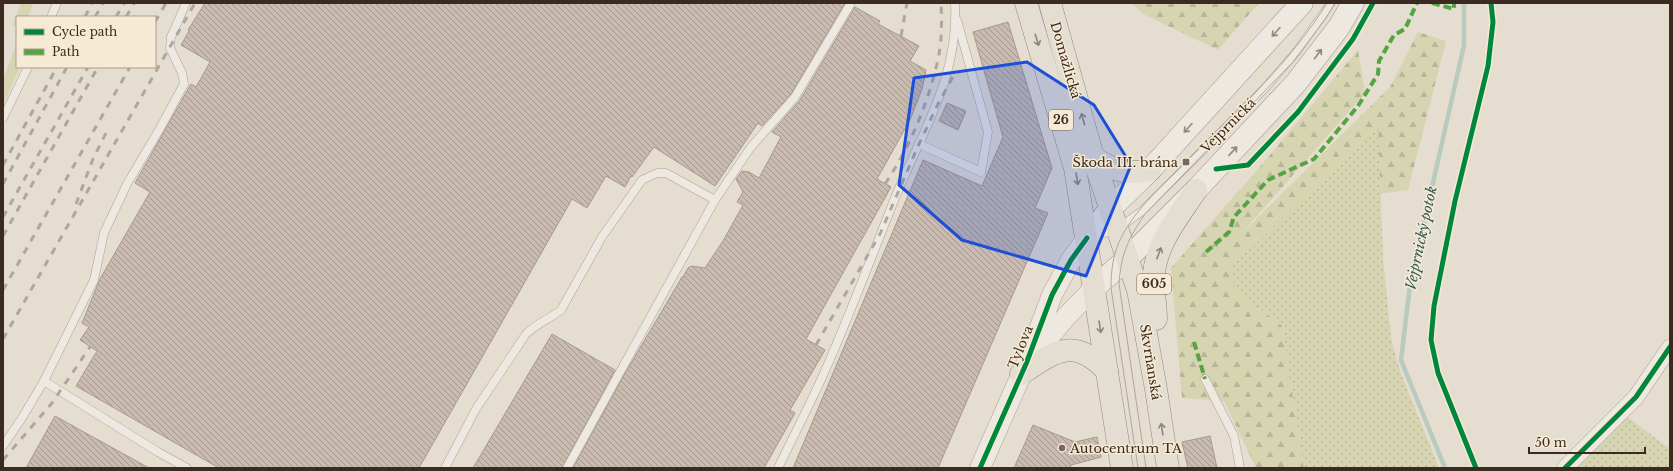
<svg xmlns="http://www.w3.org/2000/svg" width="1673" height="471" viewBox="0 0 1673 471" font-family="'Libre Baskerville',serif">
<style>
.green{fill:#d6d4b1}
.forest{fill:url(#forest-firs)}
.garden{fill:url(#garden-dots)}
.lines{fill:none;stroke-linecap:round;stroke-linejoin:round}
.stream{stroke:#b9cabf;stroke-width:4.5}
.building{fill:url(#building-back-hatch);stroke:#a6998e}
.service-casing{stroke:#aaa297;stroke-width:9}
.minor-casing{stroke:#aaa297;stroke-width:17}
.tertiary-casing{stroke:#aaa297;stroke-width:21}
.secondary-casing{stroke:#9a9288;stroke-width:23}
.primary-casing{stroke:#90887e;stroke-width:23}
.service{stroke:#ede8e0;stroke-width:8}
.minor{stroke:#ede8e0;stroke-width:16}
.tertiary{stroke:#ede8e0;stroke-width:20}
.secondary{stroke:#ede8e0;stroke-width:22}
.primary{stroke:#e4ddd2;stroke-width:22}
.tram{stroke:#ada7a0;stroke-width:1}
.rail{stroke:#ada7a0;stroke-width:3;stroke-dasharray:7 7;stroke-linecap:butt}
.quiet{stroke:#54a441;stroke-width:4;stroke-dasharray:8 4;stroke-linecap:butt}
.cycleway-casing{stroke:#f6ead4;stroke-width:8}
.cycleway{stroke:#00873e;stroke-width:5}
.oneway{stroke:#948980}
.oneway2{stroke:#8f8478}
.marked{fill:#1d4ed8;fill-opacity:0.2;stroke:#1d4ed8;stroke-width:3;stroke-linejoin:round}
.poi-dot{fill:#76695d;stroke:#f6ead4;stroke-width:1.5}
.labels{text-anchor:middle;stroke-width:3;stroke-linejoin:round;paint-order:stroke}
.shield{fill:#f6ead4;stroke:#726455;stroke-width:1}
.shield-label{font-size:12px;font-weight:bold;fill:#3a2a1f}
.street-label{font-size:13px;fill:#3a2a1f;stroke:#f6ead4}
.poi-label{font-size:13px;fill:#3a2a1f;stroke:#f6ead4;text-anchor:end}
.water-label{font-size:14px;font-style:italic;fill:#2e5a54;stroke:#f6ead4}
</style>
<defs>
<pattern id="forest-firs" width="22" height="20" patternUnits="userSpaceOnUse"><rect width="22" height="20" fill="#d6d4b1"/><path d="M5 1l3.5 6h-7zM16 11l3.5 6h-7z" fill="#b8b698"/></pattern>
<pattern id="garden-dots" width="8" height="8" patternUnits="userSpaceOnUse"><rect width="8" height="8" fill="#d6d4b1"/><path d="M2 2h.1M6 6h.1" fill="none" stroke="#b8b698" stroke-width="1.8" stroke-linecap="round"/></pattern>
<pattern id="building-back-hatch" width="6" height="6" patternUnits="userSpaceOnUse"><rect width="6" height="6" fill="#c9bbaf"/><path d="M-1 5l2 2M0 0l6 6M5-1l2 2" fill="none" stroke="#a4988e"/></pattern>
</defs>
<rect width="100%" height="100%" fill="#e5ddcf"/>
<!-- green -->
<g class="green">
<path d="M21,3H33L28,17H17V27L12,26Z"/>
<path d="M17,42V67H20L3,104V80Z"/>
</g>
<!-- forest -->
<g class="forest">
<path d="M1132,3H1259L1218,50L1143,14Z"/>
<path d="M1418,32L1446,41L1408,190L1325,201L1282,326L1304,468H1256L1224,401L1182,398L1171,268L1264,162L1358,50L1365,93L1242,233L1390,87Z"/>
</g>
<!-- garden -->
<g class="garden">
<path d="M1378,125L1383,258L1391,338L1400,371L1439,468H1304L1282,326L1235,289L1232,263L1252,248Z"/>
<path d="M1621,412L1670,449V468H1565Z"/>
</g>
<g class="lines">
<!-- stream -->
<path class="stream" d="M1445,468L1401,360L1410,285L1464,45V3"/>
</g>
<!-- building -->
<g class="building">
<path d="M205,3H845L791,94L762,126L758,123L715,186L654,147L632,177L631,176L625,187L606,176L587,208L572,199L419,468H219L76,386L97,351L80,340L89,327L82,323L100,279L150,192L135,183L191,84L196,87L210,62L181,45L189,31L188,30Z"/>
<path d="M855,7L880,21L878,24L919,46L910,61L926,70L924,80L922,89L910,120L877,179L891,187L806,339L825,350L790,410L795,413L764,468H573L624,375L682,277H683L688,268L692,266L705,268L723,241L743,205L737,202L743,192L736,179L742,171L749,172L759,178L781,137L772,132L800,100Z"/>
<path d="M1008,22L1052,168L1035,208L1048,213L938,468H793L923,160L982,186L1003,137L973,32Z"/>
<path d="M947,103L966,111L958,130L939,121Z"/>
<path d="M552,334L615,370L562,468H473Z"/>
<path d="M55,416L149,468H26Z"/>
<path d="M1033,425L1075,442L1097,437L1101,457L1071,465L1070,468H1014Z"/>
<path d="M1210,436L1217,468H1188L1182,442Z"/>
</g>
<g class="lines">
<!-- service casing -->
<g class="service-casing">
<g id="service">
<path d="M51,17L57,3"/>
<path d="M3,118L28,67"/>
<path d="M919,144L981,172L988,132L957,20"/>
<path d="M1095,236L1117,229L1142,211L1265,88L1297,51L1331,3"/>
<path d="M1205,379L1234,436L1240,468"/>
<path d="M44,381L158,452L187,468"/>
<path d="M3,446L22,418L44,381L94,280L104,233L127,184L159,130L184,84L182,73L170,48L171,37L186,3"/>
<path d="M445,468L476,409L526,334C536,324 549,319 561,310L602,237L642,180L657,173H666L715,200"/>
<path d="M567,468L715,200L751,147L795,97L851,3"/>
<path d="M778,468C795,433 813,399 828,364C852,309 873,253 895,198C922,131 959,78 955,3"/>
</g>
</g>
<!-- minor casing -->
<g class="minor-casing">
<path id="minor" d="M1565,468L1636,397L1670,347"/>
</g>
<!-- tertiary casing -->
<g class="tertiary-casing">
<g id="tertiary">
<path d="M1035,354L1065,318L1094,288"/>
<path d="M980,468L1026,364L1052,295L1071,260L1087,238"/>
</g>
</g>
<!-- secondary casing -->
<g class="secondary-casing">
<g id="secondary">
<path d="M1087,238L1110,209L1150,170L1302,3"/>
<path d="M1094,288L1128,258L1196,190L1296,83L1339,27L1353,3"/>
</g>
</g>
<!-- primary casing -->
<g class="primary-casing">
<g id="primary">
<path d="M1026,3L1075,168L1122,468"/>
<path d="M1050,3L1093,157L1138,290L1156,389L1168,468"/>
<path d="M1093,157C1114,171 1125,175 1150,170"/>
<path d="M1156,319C1156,304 1152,288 1154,273C1157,242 1180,215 1196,190"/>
<path d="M1021,374C1055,351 1074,336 1107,371"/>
</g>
</g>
<!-- service -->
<use href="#service" class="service"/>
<!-- minor -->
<use href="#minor" class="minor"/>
<!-- tertiary -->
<use href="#tertiary" class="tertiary"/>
<!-- secondary -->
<use href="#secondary" class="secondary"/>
<!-- primary -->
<use href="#primary" class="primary"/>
<!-- tram -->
<g class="tram">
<path d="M1138,468L1111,288C1111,271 1113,253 1121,238C1136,207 1165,184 1188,160C1237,111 1290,63 1327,3"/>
<path d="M1146,468L1119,284C1121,254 1128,239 1145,214L1293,62L1326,18L1335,3"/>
</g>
<!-- rail -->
<g class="rail">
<path d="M85,17L92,3"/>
<path d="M95,17L103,3"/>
<path d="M116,17L124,3"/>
<path d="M126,17L134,3"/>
<path d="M155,22L166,3"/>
<path d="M901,36L907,3"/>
<path d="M3,165L57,67"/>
<path d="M3,184L67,67"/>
<path d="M885,184C909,148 927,106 937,64C942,44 942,23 941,3"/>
<path d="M76,204L93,159L108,129"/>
<path d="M3,217L88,67"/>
<path d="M3,236L98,67"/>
<path d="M3,290L130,67"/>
<path d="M3,339L195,3"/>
<path d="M816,345L880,234L919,144L938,104L955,73"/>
<path d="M3,460L52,403L90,347"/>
</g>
<!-- quiet -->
<g class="quiet">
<path d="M1432,3L1454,9V3"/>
<path d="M1206,252L1229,232L1234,217L1268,180L1314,159L1358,106L1378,74L1379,61L1394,35L1405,29L1417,3"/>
<path d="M1194,342L1205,379"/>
</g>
<!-- cycleway casing -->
<g class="cycleway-casing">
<g id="cycleway">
<path d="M1216,169L1248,165L1298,112L1353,39L1373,3"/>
<path d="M980,468L1026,364L1052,295L1071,260L1087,238"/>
<path d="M1476,468L1438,373L1431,340L1434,306L1455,201L1488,66L1493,22L1491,3"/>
<path d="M1565,468L1636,397L1670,347"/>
</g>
</g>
<!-- cycleway -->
<use href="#cycleway" class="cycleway"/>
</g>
<!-- one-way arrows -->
<defs><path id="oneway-shaft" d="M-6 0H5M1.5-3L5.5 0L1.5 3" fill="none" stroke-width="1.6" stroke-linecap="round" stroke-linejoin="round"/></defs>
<g class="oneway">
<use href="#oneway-shaft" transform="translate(1276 32) rotate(132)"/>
<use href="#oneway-shaft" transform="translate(1318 54) rotate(-53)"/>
<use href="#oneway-shaft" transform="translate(1188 128) rotate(132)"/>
<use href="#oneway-shaft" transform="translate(1233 151) rotate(-47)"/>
</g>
<g class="oneway2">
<use href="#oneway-shaft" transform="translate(1037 40) rotate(73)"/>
<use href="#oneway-shaft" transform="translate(1083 119) rotate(-106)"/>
<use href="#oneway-shaft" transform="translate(1077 179) rotate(81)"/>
<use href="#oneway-shaft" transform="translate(1159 253) rotate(-70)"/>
<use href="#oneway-shaft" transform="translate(1100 327) rotate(81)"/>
<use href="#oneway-shaft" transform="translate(1162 429) rotate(-98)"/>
</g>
<!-- marked area -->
<path class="marked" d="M1027,62L1094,105L1131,165L1086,276L962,240L899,185L914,78Z"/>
<!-- markers -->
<g class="poi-dot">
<rect x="1182" y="158" width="8" height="8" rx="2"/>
<circle cx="1062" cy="448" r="4"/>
</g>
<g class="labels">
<!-- shield labels -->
<g class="shield">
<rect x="1049" y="110" width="24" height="20" rx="3"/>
<rect x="1137" y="274" width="34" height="20" rx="3"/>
</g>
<g class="shield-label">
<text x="1061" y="124">26</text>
<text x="1154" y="288">605</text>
</g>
<!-- street labels -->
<g class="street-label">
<text transform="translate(1066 60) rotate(74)" y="5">Domažlická</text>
<text transform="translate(1228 125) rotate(-45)" y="5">Vejprnická</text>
<text transform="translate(1020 347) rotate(-68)" y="5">Tylova</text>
<text transform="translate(1151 362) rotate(81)" y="5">Skvrňanská</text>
</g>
<!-- poi labels -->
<g class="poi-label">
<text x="1178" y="167">Škoda III. brána</text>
<text x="1070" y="453" text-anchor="start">Autocentrum TA</text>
</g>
<!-- water labels -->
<g class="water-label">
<text transform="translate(1421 238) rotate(-78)" y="5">Vejprnický potok</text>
</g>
</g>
<!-- border -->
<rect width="1673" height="471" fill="none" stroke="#3a2a1f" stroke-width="8"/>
<!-- legend -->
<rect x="16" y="16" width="140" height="52" fill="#f6ead4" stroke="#ab9d8c"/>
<rect x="24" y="29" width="20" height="6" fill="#00873e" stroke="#ab9d8c"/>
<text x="52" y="36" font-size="12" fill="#3a2a1f">Cycle path</text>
<rect x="24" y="49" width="20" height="6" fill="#54a441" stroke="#ab9d8c"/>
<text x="52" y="56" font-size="12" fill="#3a2a1f">Path</text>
<!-- scale -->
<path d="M1529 447v6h116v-6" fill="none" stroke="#3a2a1f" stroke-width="2"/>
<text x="1535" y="447" font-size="12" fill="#3a2a1f" stroke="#f6ead4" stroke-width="3" paint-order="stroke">50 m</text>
</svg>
